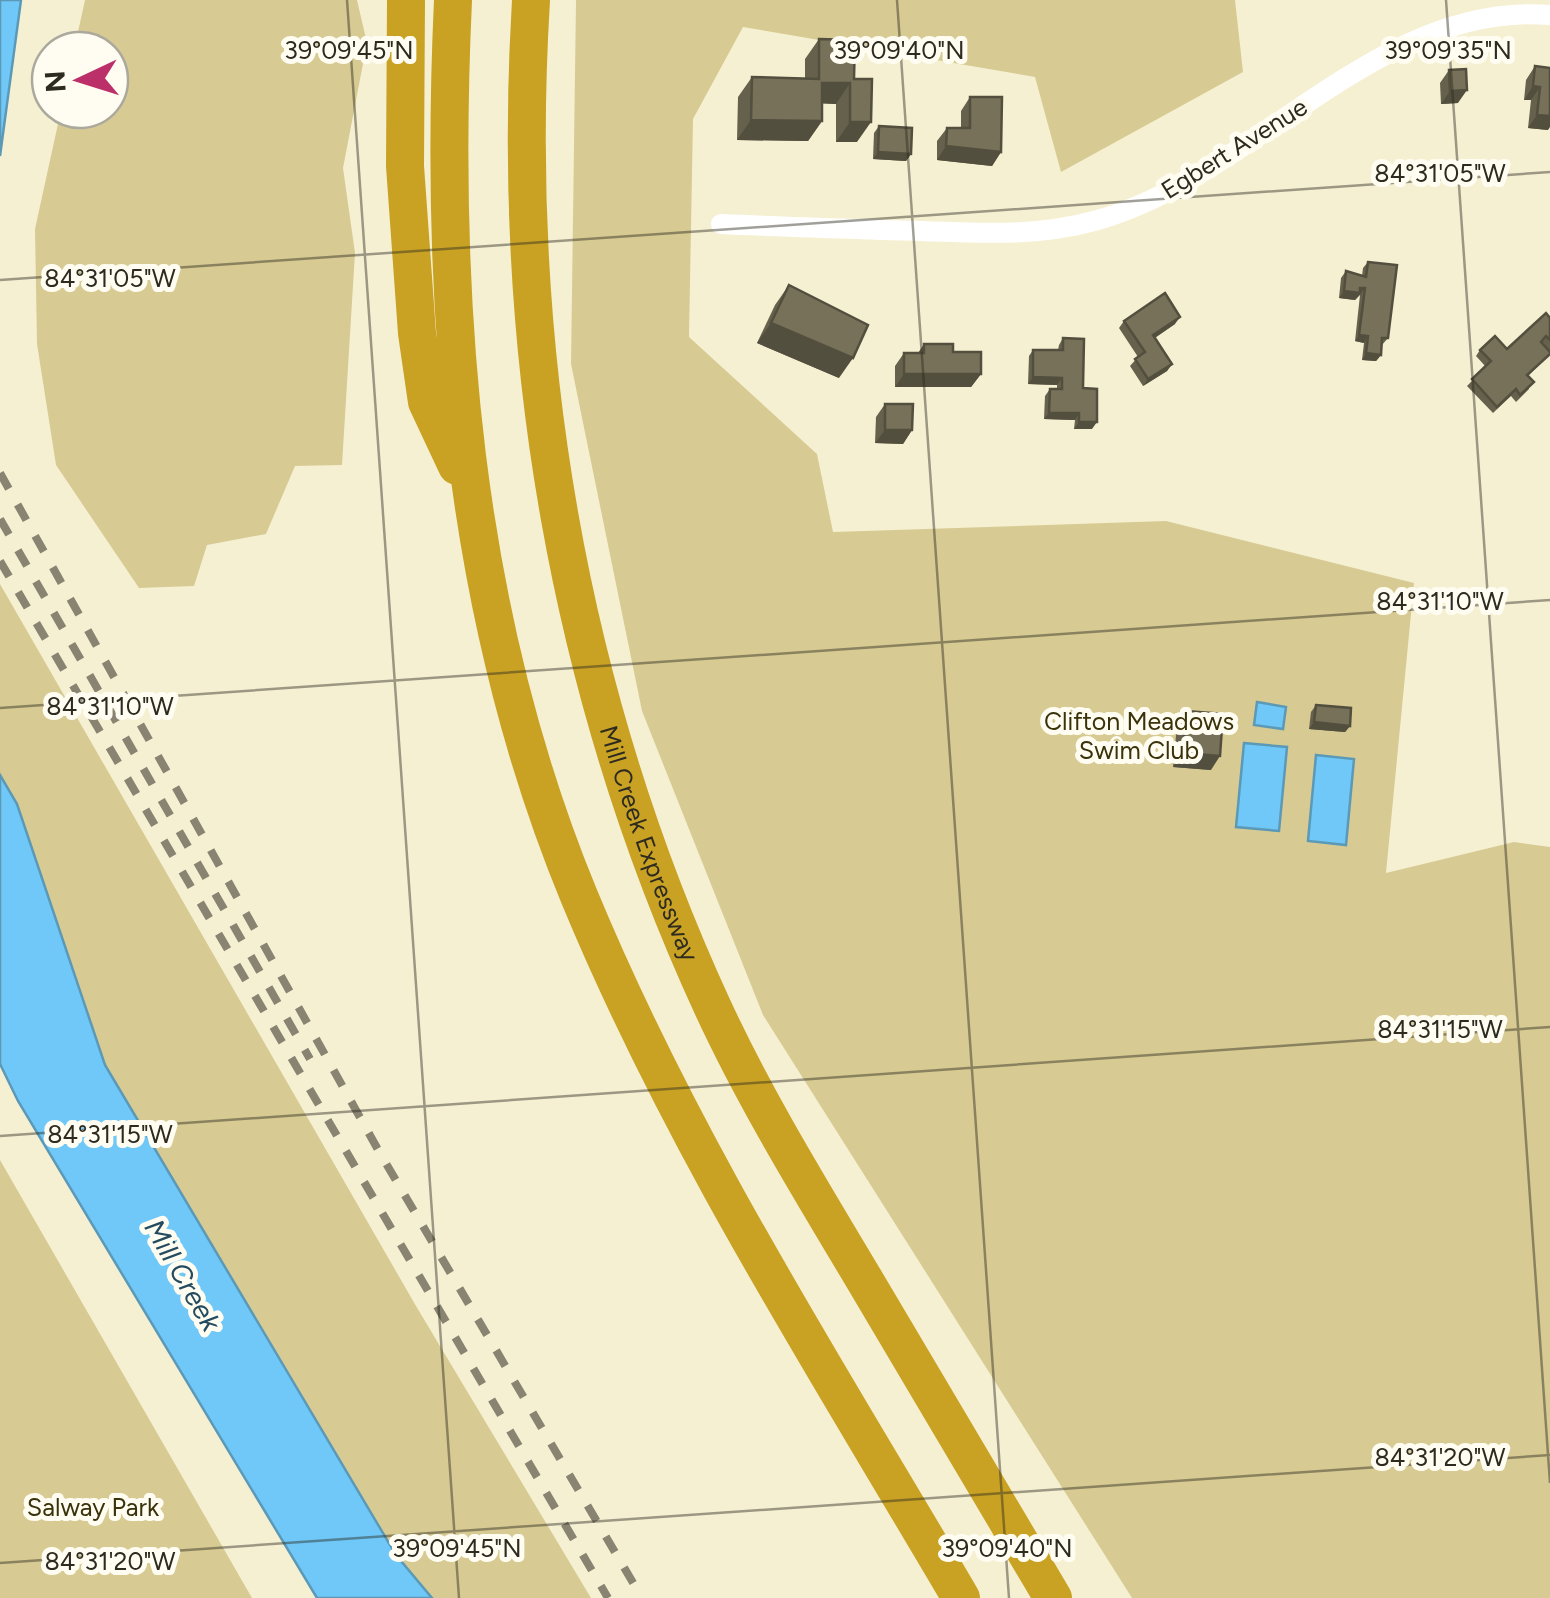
<svg xmlns="http://www.w3.org/2000/svg" width="1550" height="1598" viewBox="0 0 1550 1598" font-family="Figtree,sans-serif">
<style>
.green{fill:#d7cb93}
.water{fill:#6fc8f8;stroke:#5b99b7;stroke-width:2.5}
.lines{fill:none;stroke-linecap:round;stroke-linejoin:round}
.minor{stroke:#fff;stroke-width:20}
.motorway{stroke:#c9a224;stroke-width:38}
.rail{stroke:#898472;stroke-width:8;stroke-dasharray:18 18;stroke-linecap:butt}
.wall{fill:#65614c}
.shaded-wall{fill:#534f3e}
.building{fill:#767158;stroke:#534f3e;stroke-width:2.5}
.ticks{fill:none;stroke:#2d2a20;stroke-width:2.5;stroke-opacity:0.45}
.labels{text-anchor:middle;stroke-width:10;stroke-linejoin:round;paint-order:stroke}
.street-label{font-size:25px;fill:#2d2a20;stroke:#fffdf1}
.park-label{font-size:25px;fill:#3a320b;stroke:#fffdf1}
.water-label{font-size:28px;font-style:italic;fill:#244b5f;stroke:#fffdf1}
.ticks-label{font-size:25px;text-anchor:middle;fill:#2d2a20;stroke:#fffdf1;stroke-width:10;stroke-linejoin:round;paint-order:stroke}
</style>
<rect width="100%" height="100%" fill="#f6f0d3"/>
<!-- green -->
<g class="green">
<path d="M85,0H357L367,43L343,168L355,253L342,465L295,466L266,534L207,545L194,586L139,588L56,465L37,344L35,229L61,110H110V50H74Z"/>
<path d="M576,0H1235L1243,72L1061,172L1035,77L743,27L693,119L689,337L817,454L833,532L1166,521L1414,583L1386,873L1514,842L1550,847V1598H1132L763,1015L642,711L571,364Z"/>
<path d="M0,584L416,1306L591,1598H432L396,1555L105,1065L17,804L0,775Z"/>
<path d="M0,1160L252,1598H0Z"/>
</g>
<!-- water -->
<g class="water">
<path d="M0,0H21L0,156Z"/>
<path d="M1257,702L1286,707L1283,729L1254,725Z"/>
<path d="M1244,743L1287,747L1279,831L1236,827Z"/>
<path d="M1316,755L1354,759L1346,845L1308,841Z"/>
<path d="M0,775L17,804L105,1065L396,1555L432,1598H317L18,1101L0,1064Z"/>
</g>
<g class="lines">
<!-- minor -->
<path class="minor" d="M721,224C787,227 854,229 920,231C978,233 1036,237 1094,221C1252,179 1377,0 1550,15"/>
<!-- motorway -->
<g class="motorway">
<path d="M406,0L405,166L417,333L427,402L457,466"/>
<path d="M453,0C439,302 462,613 579,896C681,1143 826,1368 961,1598"/>
<path id="s1" d="M531,0C510,346 567,692 713,1008C756,1101 811,1190 864,1279C927,1385 990,1492 1053,1598"/>
</g>
<!-- rail -->
<g class="rail">
<path d="M0,473L381,1155L642,1598"/>
<path d="M0,519L310,1059"/>
<path d="M0,561L608,1598"/>
</g>
</g>
<!-- wall -->
<g class="wall">
<path d="M819,39L854,79L857,142H836V104L822,103V121L808,141L737,140L738,97L752,77L805,78V59Z"/>
<path d="M1535,66L1548,130L1528,128L1531,100H1524L1526,80Z"/>
<path d="M1449,70L1458,103L1441,104L1440,83Z"/>
<path d="M970,97L1001,152L992,166L937,160V141L947,128H961V111Z"/>
<path d="M879,126L911,154L906,161L873,159L874,133Z"/>
<path d="M1368,262L1388,338L1382,345L1381,355L1376,361L1362,360L1364,343L1355,341L1360,295L1355,300L1339,298L1341,278L1346,271L1362,276L1363,268Z"/>
<path d="M789,285L839,378L757,343L775,305Z"/>
<path d="M1550,318V354L1528,376L1529,389L1516,402L1511,396L1493,413L1467,386L1486,367L1476,356L1480,350L1507,349Z"/>
<path d="M1124,321L1175,324L1155,338L1172,364L1167,371L1143,386L1130,366L1138,357L1119,328Z"/>
<path d="M1063,338L1083,388L1092,429H1074L1075,420L1044,419L1045,396L1050,389H1057V385L1028,384L1029,356L1033,350H1058L1059,345Z"/>
<path d="M924,344L953,352L981,374L971,387H895V366L904,353H918Z"/>
<path d="M885,404L912,430L903,444L875,443L876,417Z"/>
<path d="M1316,705L1350,726L1345,732L1309,729L1311,712Z"/>
<path d="M1186,711L1211,770L1173,767L1177,725Z"/>
</g>
<!-- shaded-wall -->
<g class="shaded-wall">
<path d="M822,83H850L836,104L808,103Z"/>
<path d="M1533,86L1540,87L1531,100H1524Z"/>
<path d="M1467,90L1458,103L1441,104L1450,91Z"/>
<path d="M1537,115L1550,116V127L1548,130L1528,128Z"/>
<path d="M751,120L822,121L808,141L737,140Z"/>
<path d="M850,122H871L857,142H836Z"/>
<path d="M946,146L1001,152L992,166L937,160Z"/>
<path d="M878,152L911,154L906,161L873,159Z"/>
<path d="M1360,288H1365L1355,300L1339,298L1344,291Z"/>
<path d="M1180,317L1175,324L1148,342L1153,335Z"/>
<path d="M771,323L853,358L839,378L757,343Z"/>
<path d="M1359,335L1368,336L1364,343L1355,341Z"/>
<path d="M1366,353L1381,355L1376,361L1362,360Z"/>
<path d="M1172,364L1167,371L1143,386L1148,379Z"/>
<path d="M904,374H981L971,387H895Z"/>
<path d="M1033,377L1062,378L1057,385L1028,384Z"/>
<path d="M1049,413H1079L1075,420L1044,419Z"/>
<path d="M1079,422H1097L1092,429H1074Z"/>
<path d="M885,430H912L903,444L875,443Z"/>
<path d="M1314,722L1350,726L1345,732L1309,729Z"/>
<path d="M1183,753L1220,756L1211,770L1173,767Z"/>
</g>
<!-- building -->
<g class="building">
<path d="M819,39L855,40L854,79H872L871,122H850V83H822V121L751,120L752,77L819,79Z"/>
<path d="M1535,66L1550,68V116L1537,115L1540,87L1533,86Z"/>
<path d="M1466,69L1467,90L1450,91L1449,70Z"/>
<path d="M970,97H1002L1001,152L946,146L947,128H970Z"/>
<path d="M879,126L912,128L911,154L878,152Z"/>
<path d="M1368,262L1397,265L1388,338H1382L1381,355L1366,353L1368,336L1359,335L1365,288H1360V293L1344,291L1346,271L1366,277Z"/>
<path d="M789,285L868,325L853,358L771,323Z"/>
<path d="M1165,293L1180,317L1153,335L1172,364L1148,379L1135,359L1145,352L1124,321Z"/>
<path d="M1546,313L1550,318V340L1546,336L1541,342L1550,352V354L1527,375L1534,382L1520,395L1516,389L1497,407L1472,379L1491,361L1480,350L1495,336L1507,349Z"/>
<path d="M1063,338L1084,339L1083,388L1097,389V422H1079V413H1049L1050,389H1062V378L1033,377V350H1063Z"/>
<path d="M924,344H953V352H981V374H904V353H924Z"/>
<path d="M885,404H913L912,430H885Z"/>
<path d="M1316,705L1351,708L1350,726L1314,722Z"/>
<path d="M1186,711L1223,714L1220,756L1183,753Z"/>
</g>
<!-- ticks -->
<path class="ticks" d="M347,0L459,1598M897,0L1009,1598M1446,0L1550,1483M0,280L1550,172M0,708L1550,600M0,1136L1550,1027M0,1563L1550,1455"/>
<g class="labels">
<!-- street labels -->
<g class="street-label">
<text transform="translate(1234 148) rotate(-32)" y="9">Egbert Avenue</text>
<text dy="9" stroke="none"><textPath href="#s1" startOffset="858">Mill Creek Expressway</textPath></text>
</g>
<!-- park labels -->
<g class="park-label">
<text x="1139" y="730">Clifton Meadows<tspan x="1139" dy="29">Swim Club</tspan></text>
<text x="93" y="1516">Salway Park</text>
</g>
<!-- water labels -->
<g class="water-label">
<text transform="translate(183 1275) rotate(60)" y="10">Mill Creek</text>
</g>
</g>
<g class="ticks-label">
<text x="349" y="59">39°09'45"N</text>
<text x="899" y="59">39°09'40"N</text>
<text x="1448" y="59">39°09'35"N</text>
<text x="1440" y="182">84°31'05"W</text>
<text x="110" y="287">84°31'05"W</text>
<text x="1440" y="610">84°31'10"W</text>
<text x="110" y="715">84°31'10"W</text>
<text x="1440" y="1038">84°31'15"W</text>
<text x="110" y="1143">84°31'15"W</text>
<text x="1440" y="1466">84°31'20"W</text>
<text x="457" y="1557">39°09'45"N</text>
<text x="1007" y="1557">39°09'40"N</text>
<text x="110" y="1570">84°31'20"W</text>
</g>
<!-- north arrow -->
<g transform="translate(80 80) rotate(266)"><circle r="48" fill="#fffdf1" stroke="#aba99d" stroke-width="2.5"/>
<path d="M0-8L18 38L0 25L-18 38Z" fill="#bb3069"/>
<text y="-15" font-size="28" font-weight="bold" text-anchor="middle" fill="#2d2a20">N</text>
</g>
</svg>
